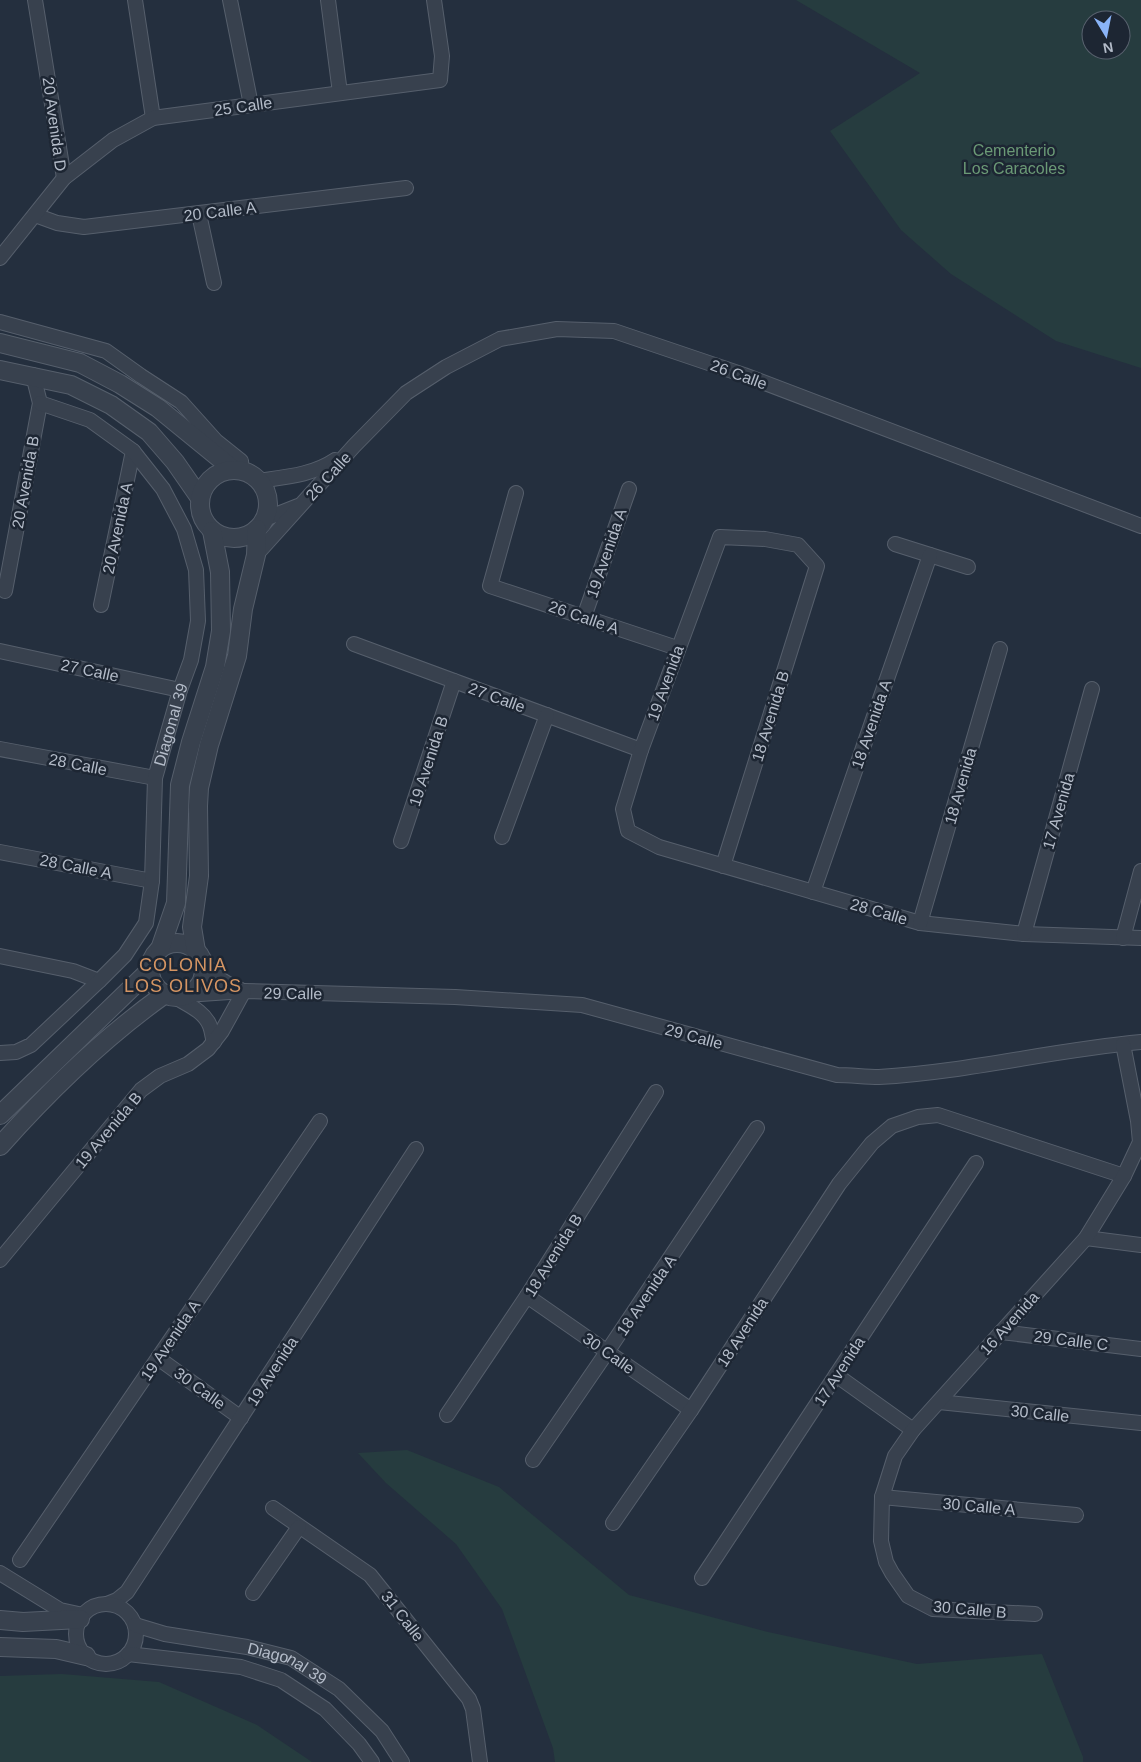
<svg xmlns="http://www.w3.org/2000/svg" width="1141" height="1762" viewBox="0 0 1141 1762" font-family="Arial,sans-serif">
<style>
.green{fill:#263c3f;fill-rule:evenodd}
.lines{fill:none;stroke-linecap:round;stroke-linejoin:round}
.minor-casing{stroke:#565f6c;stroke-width:16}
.tertiary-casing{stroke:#565f6c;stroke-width:20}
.minor{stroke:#38414e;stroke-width:14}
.tertiary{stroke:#38414e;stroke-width:18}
.labels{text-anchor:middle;stroke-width:5;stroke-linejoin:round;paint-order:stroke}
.street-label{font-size:16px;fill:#b4bcc9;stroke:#1d2633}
.park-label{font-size:16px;fill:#6b9a76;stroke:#1d2633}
.neighbourhood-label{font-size:18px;letter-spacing:1px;fill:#d59563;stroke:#1d2633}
</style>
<rect width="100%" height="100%" fill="#242f3e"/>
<!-- green -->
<g class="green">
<path d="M796,0H1141V368L1056,341L951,274L901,230L830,131L920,73ZM1091,20H1121V50H1091Z"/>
<path d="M407,1450L499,1487L629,1595L768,1632L917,1664L1042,1654L1083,1757V1762H555L553,1748L502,1609L456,1544L386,1483L358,1453Z"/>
<path d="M62,1674L159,1682L257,1725L312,1762H0V1676Z"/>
</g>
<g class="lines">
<!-- minor casing -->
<g class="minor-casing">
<g id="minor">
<path d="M35,0L64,178"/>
<path d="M135,0L153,118"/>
<path d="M230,0L251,105"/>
<path d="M328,0L340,93"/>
<path d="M199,214L214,283"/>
<path d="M35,215L57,223L84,227L406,188"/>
<path d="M0,258L64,178L113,140L153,118L440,80L442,56L434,0"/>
<path d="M0,322L106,351L141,376L181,402L216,441L241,461L242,471"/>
<path d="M258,481C285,477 313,475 335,460"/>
<path d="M516,493L490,586L677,648"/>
<path d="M265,519L298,506"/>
<path d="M895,544L968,567"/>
<path d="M256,555L354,446L406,393L446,367L500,339L557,329L614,331L744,375L1141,526"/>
<path d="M5,591L40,403L33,375"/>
<path d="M101,605L133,451"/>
<path d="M584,617L629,489"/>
<path d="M354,644L641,750"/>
<path d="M0,651L180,690"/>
<path d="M0,749L155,778"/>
<path d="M502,837L547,715"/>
<path d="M401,841L454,681"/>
<path d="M0,852L152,881"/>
<path d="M723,866L817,566L798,545L765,539L720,537L641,750L623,809L628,831L659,847L920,923L1024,934L1141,938"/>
<path d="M813,892L930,555"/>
<path d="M920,923L1000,649"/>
<path d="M1024,934L1092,689"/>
<path d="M1123,938L1141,871"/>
<path d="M0,956L73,971L99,981"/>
<path d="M203,962C213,976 225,984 241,990"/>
<path d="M186,995L244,991L455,997L582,1005L837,1075C851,1075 865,1077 879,1077C967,1072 1053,1050 1141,1042"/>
<path d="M175,997C188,1005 204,1011 210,1026C212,1031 212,1036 214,1042"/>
<path id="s1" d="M0,1053L16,1052L31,1045L99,981L125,955L146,923L152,881L155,778L180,690L191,660L198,621L196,570L184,529L163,489L133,451L90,420L40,403"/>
<path d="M1086,1238L1141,1245"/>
<path d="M0,1260L141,1090L160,1076L188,1064L208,1049L222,1031L244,991"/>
<path d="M527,1296L691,1410"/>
<path d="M1001,1332L1141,1349"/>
<path d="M158,1358L241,1418"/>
<path d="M836,1375L913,1430"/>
<path d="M939,1402L1141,1423"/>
<path d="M447,1415L527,1296L656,1092"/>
<path d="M533,1460L607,1352L757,1128"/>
<path d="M882,1497L1076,1515"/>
<path d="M273,1508L370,1575L469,1699L473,1709L480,1762"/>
<path d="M613,1523L691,1410L839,1184L872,1143L892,1126L918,1117L938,1115L1124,1176"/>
<path d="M20,1560L320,1121"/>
<path d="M0,1573L60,1610L83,1615"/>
<path d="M702,1578L976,1163"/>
<path d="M253,1593L299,1527"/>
<path d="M107,1604L117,1600L127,1592L416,1149"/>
<circle cx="106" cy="1634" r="30"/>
<path d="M1035,1614L933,1609L908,1596L892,1573L886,1562L881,1541L882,1497L895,1456L913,1430L1086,1238L1124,1176L1140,1142L1138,1121L1123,1044"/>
<path id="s2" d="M135,1625L165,1634L247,1647L291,1658L339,1689L382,1731L402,1762"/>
<path d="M128,1654L241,1667L281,1680L325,1709L359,1744L372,1762"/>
</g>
</g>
<!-- tertiary casing -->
<g class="tertiary-casing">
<g id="tertiary">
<path d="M0,343L80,363L120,384L158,408L234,470"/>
<path d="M0,370L71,385L111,405L149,432L175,462L200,498"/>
<circle cx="234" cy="504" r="34"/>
<circle cx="177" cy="970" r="27"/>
<path d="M160,949L176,903L180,785L191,742L215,667L221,631L220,572L212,531"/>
<path d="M196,951L192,927L199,876L198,806L199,788L209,745L237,656L243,609L256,555L257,529"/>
<path d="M0,1115L149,971"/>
<path d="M0,1146C48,1092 106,1036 165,994"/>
<path d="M0,1620L23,1622L80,1619"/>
<path d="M0,1647L56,1649L86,1656"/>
</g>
</g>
<!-- minor -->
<use href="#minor" class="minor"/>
<!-- tertiary -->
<use href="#tertiary" class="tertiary"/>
</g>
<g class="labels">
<!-- street labels -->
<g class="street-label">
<text transform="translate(243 106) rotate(-8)" y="6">25 Calle</text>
<text transform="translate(55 124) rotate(82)" y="6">20 Avenida D</text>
<text transform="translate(220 211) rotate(-7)" y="6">20 Calle A</text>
<text transform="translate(739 374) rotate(20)" y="6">26 Calle</text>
<text transform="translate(328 476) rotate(-48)" y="6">26 Calle</text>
<text transform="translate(25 482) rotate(-80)" y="6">20 Avenida B</text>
<text transform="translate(117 528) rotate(-78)" y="6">20 Avenida A</text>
<text transform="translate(606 553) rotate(-71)" y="6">19 Avenida A</text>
<text transform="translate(584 617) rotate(19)" y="6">26 Calle A</text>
<text transform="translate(90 670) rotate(12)" y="6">27 Calle</text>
<text transform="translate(665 683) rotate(-70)" y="6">19 Avenida</text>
<text transform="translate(497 697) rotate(20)" y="6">27 Calle</text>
<text transform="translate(770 716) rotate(-73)" y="6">18 Avenida B</text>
<text transform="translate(871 724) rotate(-71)" y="6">18 Avenida A</text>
<text dy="6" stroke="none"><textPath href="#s1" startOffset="402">Diagonal 39</textPath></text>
<text transform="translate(428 761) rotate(-72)" y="6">19 Avenida B</text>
<text transform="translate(78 764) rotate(11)" y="6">28 Calle</text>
<text transform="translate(960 786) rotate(-74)" y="6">18 Avenida</text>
<text transform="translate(1058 811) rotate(-74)" y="6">17 Avenida</text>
<text transform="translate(76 866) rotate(11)" y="6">28 Calle A</text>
<text transform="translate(879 911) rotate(16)" y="6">28 Calle</text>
<text transform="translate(293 993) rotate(1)" y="6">29 Calle</text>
<text transform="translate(694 1036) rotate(15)" y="6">29 Calle</text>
<text transform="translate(108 1130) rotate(-50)" y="6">19 Avenida B</text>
<text transform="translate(553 1255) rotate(-58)" y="6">18 Avenida B</text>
<text transform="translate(646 1295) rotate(-56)" y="6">18 Avenida A</text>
<text transform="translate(1009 1323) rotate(-48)" y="6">16 Avenida</text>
<text transform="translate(742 1332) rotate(-57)" y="6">18 Avenida</text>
<text transform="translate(170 1340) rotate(-56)" y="6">19 Avenida A</text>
<text transform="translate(1071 1340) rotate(7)" y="6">29 Calle C</text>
<text transform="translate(609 1353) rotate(35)" y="6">30 Calle</text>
<text transform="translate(272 1371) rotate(-57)" y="6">19 Avenida</text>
<text transform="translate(839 1371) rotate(-57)" y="6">17 Avenida</text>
<text transform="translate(200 1388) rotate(36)" y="6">30 Calle</text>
<text transform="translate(1040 1413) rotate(6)" y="6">30 Calle</text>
<text transform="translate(979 1506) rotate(5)" y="6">30 Calle A</text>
<text transform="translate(970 1609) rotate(5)" y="6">30 Calle B</text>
<text transform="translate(403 1616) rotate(52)" y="6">31 Calle</text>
<text dy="6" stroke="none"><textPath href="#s2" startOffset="158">Diagonal 39</textPath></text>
</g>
<!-- park labels -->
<g class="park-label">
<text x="1014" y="156">Cementerio<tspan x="1014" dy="18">Los Caracoles</tspan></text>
</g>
<!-- neighbourhood labels -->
<g class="neighbourhood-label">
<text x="183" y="971">COLONIA<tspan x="183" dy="21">LOS OLIVOS</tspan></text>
</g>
</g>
<!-- north arrow -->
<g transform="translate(1106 35) rotate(170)"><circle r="24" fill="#1d2633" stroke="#59626f"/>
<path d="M0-4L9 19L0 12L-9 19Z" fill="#8ab4f8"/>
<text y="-8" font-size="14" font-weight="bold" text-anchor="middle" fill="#b4bcc9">N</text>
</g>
</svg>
